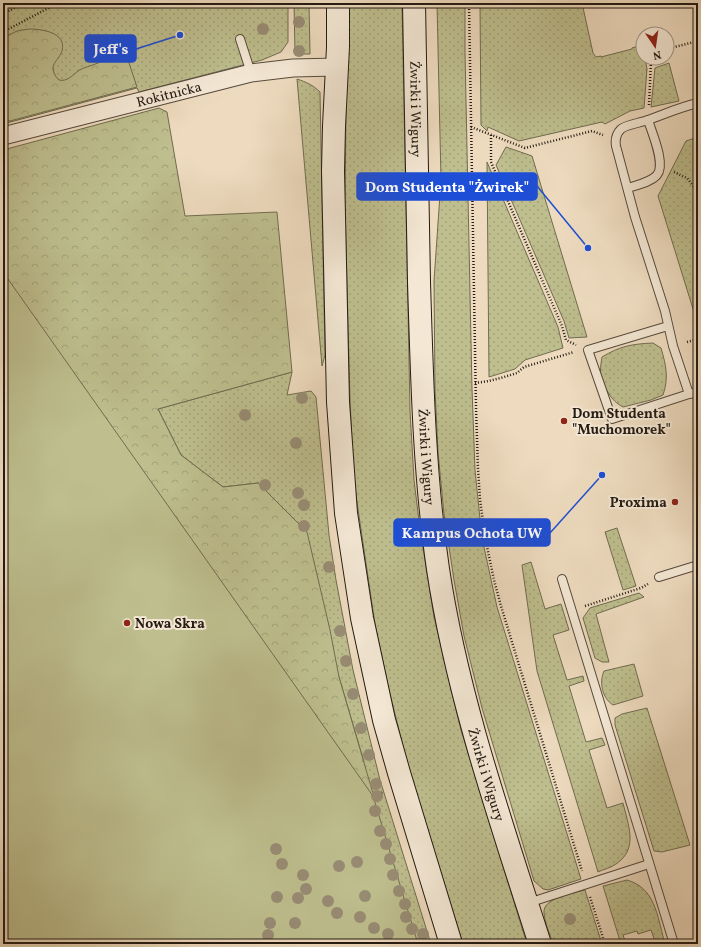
<svg xmlns="http://www.w3.org/2000/svg" width="701" height="947" viewBox="0 0 701 947" font-family="Vollkorn,serif">
<style>
.green{fill:url(#green-dots);stroke:#706c50}
.forest{fill:url(#forest-crowns);stroke:#706c50}
.pitch{fill:#bebe8e;stroke:#706c50}
.lines{fill:none;stroke-linecap:round;stroke-linejoin:round}
.lane-casing{stroke:#564a3d;stroke-width:10}
.street-casing{stroke:#564a3d;stroke-width:19}
.secondary-casing{stroke:#231a12;stroke-width:24}
.path{stroke:#231a12;stroke-width:2.5;stroke-dasharray:1 2;stroke-linecap:butt}
.lane{stroke:#f4e8d5;stroke-width:8}
.street{stroke:#f4e8d5;stroke-width:17}
.secondary{stroke:#f4e8d5;stroke-width:22}
.tree{fill:#988c74}
.poi-dot{fill:#8f2418;stroke:#f4e8d5;stroke-width:1.5}
.labels{text-anchor:middle;stroke-width:4;stroke-linejoin:round;paint-order:stroke}
.street-label{font-size:14px;fill:#231a12;stroke:#f4e8d5}
.poi-label{font-size:14px;font-weight:bold;fill:#231a12;stroke:#f4e8d5;text-anchor:start}
.leader{fill:none;stroke:#1d4ed8;stroke-width:1.5}
.callout-dot{fill:#1d4ed8;stroke:#f4e8d5;stroke-width:1.5}
.callout{fill:#1d4ed8;stroke:#1d4ed8;stroke-width:1.5}
.callout-label{font-size:15px;text-anchor:middle;font-weight:bold;fill:#fff}
</style>
<defs>
<pattern id="green-dots" width="8" height="8" patternUnits="userSpaceOnUse"><rect width="8" height="8" fill="#bebe8e"/><path d="M2 2h.1M6 6h.1" fill="none" stroke="#a3a379" stroke-width="1.8" stroke-linecap="round"/></pattern>
<pattern id="forest-crowns" width="20" height="18" patternUnits="userSpaceOnUse"><rect width="20" height="18" fill="#bebe8e"/><path d="M2 6a3 3 0 1 1 6 0M12 15a3 3 0 1 1 6 0" fill="none" stroke="#a3a379"/></pattern>
</defs>
<rect width="100%" height="100%" fill="#eedbbf"/>
<filter id="stains"><feTurbulence type="fractalNoise" baseFrequency=".005" numOctaves="4"/><feColorMatrix values="0 0 0 0 .2 0 0 0 0 .09 0 0 0 0 .02 0 0 0 .5 -.17"/></filter>
<radialGradient id="worn" r=".72"><stop offset=".6" stop-color="#630" stop-opacity="0"/><stop offset="1" stop-color="#630" stop-opacity=".3"/></radialGradient>
<!-- green -->
<g class="green">
<path d="M3,3H288V42L281,52L262,60L139,92L137,88L3,124Z"/>
<path d="M294,3H309L310,54H295Z"/>
<path d="M348,3H402L410,411L414,480L420,529L434,617L461,730L527,944H463L408,766L388,686L375,624L354,482L350,400L345,206L346,108Z"/>
<path d="M437,3H465V53L472,389L475,470L482,538L497,607L581,879L548,890L543,889L534,881L482,708L464,636L454,580L444,514L438,452L435,389L434,281L441,180Z"/>
<path d="M480,3H582L593,53L596,57L601,56V57L632,49V48L642,45L643,58H645L647,69L644,108L630,111L605,124L602,122L519,141L488,127L487,131L481,125Z"/>
<path d="M669,63L679,101L651,107L655,68Z"/>
<path d="M297,79C306,82 313,85 320,92L325,355L322,366Z"/>
<path d="M698,137V325L658,196L686,141Z"/>
<path d="M506,147L532,156L587,337L569,338L564,321L496,165Z"/>
<path d="M487,162L558,327L563,348L525,360L515,369L489,377Z"/>
<path d="M3,272L364,762L339,677L258,483L223,487L181,455L158,409L292,372L287,395L311,391L316,397L329,535L336,580L353,670L380,780L431,944H325Z"/>
<path d="M653,343L661,348C666,365 669,378 663,395L651,400L623,407C616,403 613,400 609,394C600,379 599,374 602,357C620,346 632,344 653,343Z"/>
<path d="M617,528L636,586L623,590L605,532Z"/>
<path d="M531,562L545,609L561,604L569,630L553,635L567,680L583,676L584,681L569,686L586,742L602,738L605,745L589,750L607,808L623,803C628,824 639,849 616,864C611,868 604,869 598,872L537,671L522,565Z"/>
<path d="M639,593L644,597L596,614L609,662H602L595,658L583,618L590,608Z"/>
<path d="M634,664L643,696L613,705C602,698 599,682 604,671Z"/>
<path d="M647,708L690,845L662,852L654,851L615,725V718L622,714Z"/>
<path d="M627,880C655,888 657,915 664,940L661,944H656L651,930L638,934L637,931L623,935L626,944H621L603,886Z"/>
<path d="M585,890L602,944H553C550,934 545,924 544,913C542,898 574,893 585,890Z"/>
</g>
<!-- forest -->
<g class="forest">
<path d="M29,29C41,29 67,32 62,51C59,60 49,64 55,75C56,77 58,79 59,80C67,82 73,75 78,71C84,67 91,66 98,63C102,61 106,56 110,54C115,53 121,52 125,51L137,87L10,121L5,120L3,116V38L17,31Z"/>
<path d="M159,108L167,112L185,216L277,212L292,372L158,409L181,455L223,487L258,483L307,532L330,630L339,677L374,797L3,493V150Z"/>
</g>
<!-- pitch -->
<path class="pitch" d="M3,272L373,796L418,944H3Z"/>
<g class="lines">
<!-- lane casing -->
<g class="lane-casing">
<g id="lane">
<path d="M240,39L251,73"/>
<path d="M698,103C680,107 665,114 648,120C640,123 628,124 621,129C616,134 615,140 616,146L635,217L665,311L673,346L689,394L698,392"/>
<path d="M628,188C637,185 651,182 657,175C666,164 652,133 648,120"/>
<path d="M668,326L588,350L612,419L689,394"/>
<path d="M659,577L698,565"/>
<path d="M562,579L674,944"/>
<path d="M528,903L649,864"/>
</g>
</g>
<!-- street casing -->
<g class="street-casing">
<g id="street">
<path id="s1" d="M3,136L251,73L293,68L337,67"/>
</g>
</g>
<!-- secondary casing -->
<g class="secondary-casing">
<g id="secondary">
<path d="M338,3V47L334,126L333,171L338,402L346,513L362,618L384,720L399,773L451,944"/>
<path id="s2" d="M414,3C416,96 417,189 419,282C422,378 424,473 438,569C457,696 501,822 540,944"/>
</g>
</g>
<!-- path -->
<g class="path">
<path d="M469,3L476,408L478,469L480,499L485,537L494,580L501,606L582,871"/>
<path d="M3,14L24,3"/>
<path d="M3,32L58,3"/>
<path d="M667,49L698,41"/>
<path d="M649,105L651,61L652,58"/>
<path d="M471,127L525,148L592,131L603,135"/>
<path d="M491,135V162L562,326L566,340L576,345"/>
<path d="M674,172L687,178L698,192"/>
<path d="M687,342L698,339"/>
<path d="M475,383L489,381L504,377L517,373L524,367L574,352"/>
<path d="M585,606L641,588L648,584"/>
<path d="M373,796L384,792"/>
<path d="M590,897L605,944"/>
</g>
<!-- lane -->
<use href="#lane" class="lane"/>
<!-- street -->
<use href="#street" class="street"/>
<!-- secondary -->
<use href="#secondary" class="secondary"/>
</g>
<!-- trees -->
<g class="tree">
<circle cx="299" cy="22" r="6"/>
<circle cx="263" cy="29" r="6"/>
<circle cx="299" cy="51" r="6"/>
<circle cx="302" cy="398" r="6"/>
<circle cx="245" cy="415" r="6"/>
<circle cx="296" cy="443" r="6"/>
<circle cx="265" cy="485" r="6"/>
<circle cx="298" cy="493" r="6"/>
<circle cx="304" cy="505" r="6"/>
<circle cx="304" cy="526" r="6"/>
<circle cx="329" cy="567" r="6"/>
<circle cx="340" cy="631" r="6"/>
<circle cx="346" cy="661" r="6"/>
<circle cx="353" cy="694" r="6"/>
<circle cx="361" cy="728" r="6"/>
<circle cx="369" cy="755" r="6"/>
<circle cx="376" cy="784" r="6"/>
<circle cx="377" cy="796" r="6"/>
<circle cx="375" cy="811" r="6"/>
<circle cx="380" cy="831" r="6"/>
<circle cx="386" cy="844" r="6"/>
<circle cx="276" cy="849" r="6"/>
<circle cx="390" cy="859" r="6"/>
<circle cx="357" cy="862" r="6"/>
<circle cx="282" cy="864" r="6"/>
<circle cx="339" cy="866" r="6"/>
<circle cx="303" cy="875" r="6"/>
<circle cx="393" cy="875" r="6"/>
<circle cx="306" cy="889" r="6"/>
<circle cx="399" cy="891" r="6"/>
<circle cx="365" cy="896" r="6"/>
<circle cx="277" cy="897" r="6"/>
<circle cx="298" cy="898" r="6"/>
<circle cx="328" cy="901" r="6"/>
<circle cx="405" cy="904" r="6"/>
<circle cx="337" cy="913" r="6"/>
<circle cx="360" cy="917" r="6"/>
<circle cx="406" cy="917" r="6"/>
<circle cx="570" cy="919" r="6"/>
<circle cx="270" cy="923" r="6"/>
<circle cx="295" cy="923" r="6"/>
<circle cx="374" cy="928" r="6"/>
<circle cx="412" cy="929" r="6"/>
<circle cx="388" cy="934" r="6"/>
<circle cx="423" cy="934" r="6"/>
<circle cx="268" cy="935" r="6"/>
</g>
<!-- markers -->
<g class="poi-dot">
<circle cx="564" cy="421" r="4"/>
<circle cx="675" cy="502" r="4"/>
<circle cx="127" cy="623" r="4"/>
</g>
<g class="labels">
<!-- street labels -->
<g class="street-label">
<text dy="5" stroke="none"><textPath href="#s1" startOffset="171">Rokitnicka</textPath></text>
<text dy="5" stroke="none"><textPath href="#s2" startOffset="106">Żwirki i Wigury</textPath></text>
<text dy="5" stroke="none"><textPath href="#s2" startOffset="454">Żwirki i Wigury</textPath></text>
<text dy="5" stroke="none"><textPath href="#s2" startOffset="778">Żwirki i Wigury</textPath></text>
</g>
<!-- poi labels -->
<g class="poi-label">
<text x="572" y="418">Dom Studenta<tspan x="572" dy="16">"Muchomorek"</tspan></text>
<text x="667" y="507" text-anchor="end">Proxima</text>
<text x="135" y="628">Nowa Skra</text>
</g>
</g>
<!-- callouts -->
<path class="leader" d="M180 35L136 49M588 248L537 186M602 475L550 533"/>
<g class="callout-dot">
<circle cx="180" cy="35" r="4"/>
<circle cx="588" cy="248" r="4"/>
<circle cx="602" cy="475" r="4"/>
</g>
<g class="callout">
<rect x="85" y="35" width="51" height="27" rx="4"/>
<rect x="357" y="173" width="180" height="27" rx="4"/>
<rect x="394" y="519" width="156" height="27" rx="4"/>
</g>
<g class="callout-label">
<text x="111" y="54">Jeff's</text>
<text x="447" y="192">Dom Studenta "Żwirek"</text>
<text x="472" y="538">Kampus Ochota UW</text>
</g>
<!-- margin -->
<rect width="701" height="947" fill="none" stroke="#eedbbf" stroke-width="16"/>
<rect x="4" y="4" width="693" height="939" fill="none" stroke="#231a12" stroke-width="2"/>
<rect x="8" y="8" width="685" height="931" fill="none" stroke="#231a12"/>
<!-- north arrow -->
<g transform="translate(655 46) rotate(167)"><circle r="19" fill="#f4e8d5" stroke="#a09687"/>
<path d="M0-3L7 15L0 10L-7 15Z" fill="#8f2418"/>
<text y="-6" font-size="11" font-weight="bold" text-anchor="middle" fill="#231a12">N</text>
</g>
<rect width="100%" height="100%" filter="url(#stains)"/>
<rect width="100%" height="100%" fill="url(#worn)"/>
</svg>
